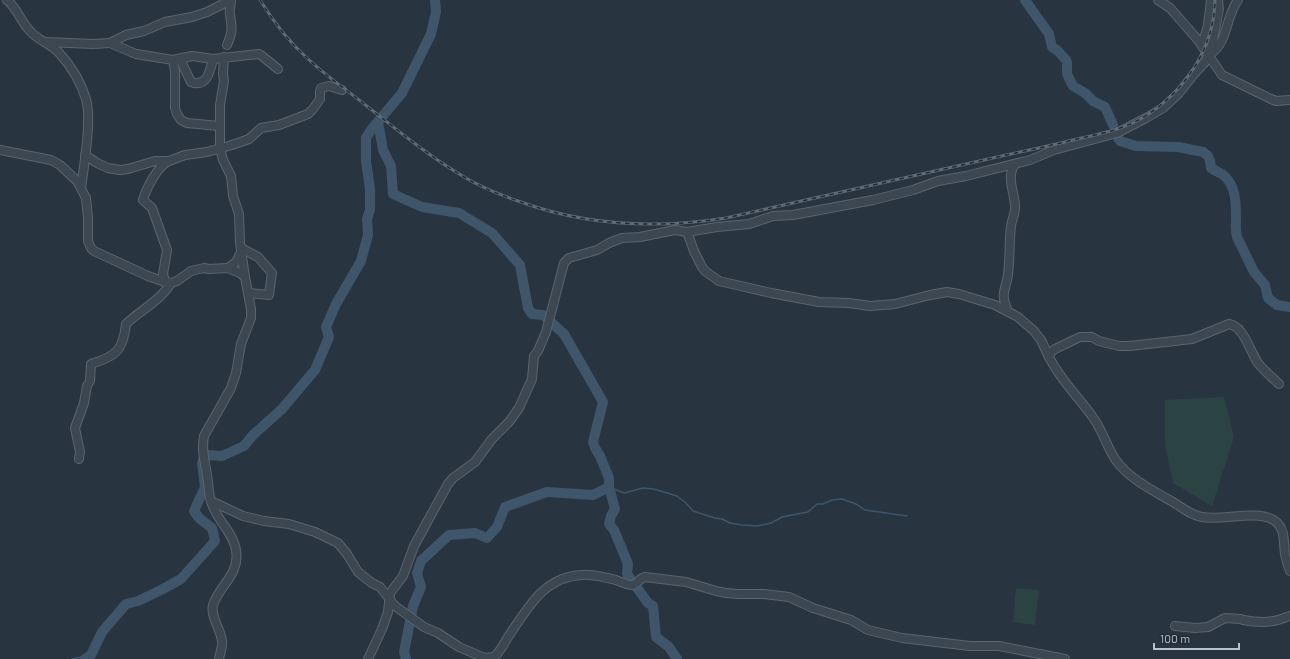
<svg xmlns="http://www.w3.org/2000/svg" width="1290" height="659" viewBox="0 0 1290 659" font-family="Barlow,sans-serif">
<style>
.green{fill:#2b4343}
.lines{fill:none;stroke-linecap:round;stroke-linejoin:round}
.stream{stroke:#3f5569;stroke-width:1.5}
.river{stroke:#3f5569;stroke-width:10}
.minor-casing{stroke:#5a656e;stroke-width:10}
.minor{stroke:#3c4751;stroke-width:8}
.rail-casing{stroke:#5e6b77;stroke-width:3}
.rail{stroke:#212c36;stroke-width:1.5;stroke-dasharray:4.5;stroke-linecap:butt}
</style>
<rect width="100%" height="100%" fill="#283541"/>
<!-- green -->
<g class="green">
<path d="M1224,397L1234,437L1212,506L1173,483L1165,445V400Z"/>
<path d="M1016,588L1039,590L1035,625L1013,622Z"/>
</g>
<g class="lines">
<!-- stream -->
<g class="stream">
<path d="M609,487L624,493L643,488L654,489L677,496L686,503L693,511L715,518L722,519L730,523L742,525L757,526L771,523L782,517L808,512L817,504H823L832,500L842,499L856,504L865,510L907,516"/>
<path d="M72,659L91,655"/>
</g>
<!-- river -->
<g class="river">
<path d="M1025,0L1049,34L1052,47L1058,51L1066,60L1067,62V74L1073,86L1085,93L1093,101L1105,107L1113,125"/>
<path d="M378,122L383,150L391,166L393,194L422,207L459,213L492,233L520,265L528,308L532,314L543,315L564,334L603,402L593,442L595,448L600,456L609,478V487L615,509L611,516L609,524L614,530L628,564L627,574L648,603L653,606L656,637L669,647L677,659"/>
<path d="M1118,138L1120,141L1136,146L1178,147L1203,152L1208,156L1210,161L1211,168C1214,170 1218,172 1222,174C1236,184 1236,203 1236,218C1236,225 1235,230 1237,237L1254,272L1265,285L1268,298L1277,305L1290,307"/>
<path d="M85,659L91,655L102,632L126,604L138,601L161,590L181,579L215,541L212,528L199,518L194,511L205,487L202,463L204,457L208,455L222,456L244,446L253,435L282,409L315,370L329,337L326,327L336,304L361,261L368,235L367,219L370,210V189L366,161V138L371,130L402,93L431,34L436,12L435,0"/>
<path d="M406,659L404,652L413,606L421,587L417,573L421,561L449,535L475,533L487,538L497,527L505,507L547,492L593,495L609,487"/>
</g>
<!-- minor casing -->
<g class="minor-casing">
<g id="minor">
<path d="M7,0C18,9 21,23 31,32C39,41 52,44 60,54C71,66 81,83 86,99C92,119 84,166 81,188"/>
<path d="M1158,0L1170,8L1198,40L1222,75L1271,99L1276,101L1290,100"/>
<path d="M46,42L93,44L110,43L126,35L144,31L165,22L192,17L207,12L225,3L227,0"/>
<path d="M110,43L136,54L173,60L192,56L213,59L259,54L262,56L278,69"/>
<path d="M227,45C233,31 232,29 230,14C229,10 231,5 231,1"/>
<path d="M1202,46L1208,25L1211,0"/>
<path d="M1208,56C1229,43 1225,17 1238,0"/>
<path d="M224,57L223,74L224,81L220,105V148L223,160L231,176L233,196L239,214L240,243L245,277"/>
<path d="M180,59L191,82C207,88 210,71 213,59"/>
<path d="M173,60L175,71V108L177,114L181,120L187,123L219,126"/>
<path d="M0,150L51,160L60,165L77,181L86,198L88,218V241L91,248L94,251L148,276L165,282L171,283L177,281L191,271L204,268L209,269L228,268L240,273L245,277L251,309V318L241,344L236,373L231,388L204,436C201,450 205,462 207,475C209,484 208,492 211,501L243,516L264,521L289,524L315,532L338,543L347,554L358,572L372,583L380,587L395,606L424,627L438,633L459,647L485,658L494,657C500,652 504,644 508,637C528,608 543,577 582,575C592,574 602,577 612,579C618,580 628,586 633,585C637,584 640,578 645,577L686,582L716,591L726,593L738,594H764L789,597L813,608L851,620L868,630L902,638L970,646H999L1065,659"/>
<path d="M85,155L97,163L108,168L120,170L128,169L155,161H169L185,155L207,152L232,145L249,139L261,128L279,125L308,114L313,109L320,99V91L321,88L329,86L342,90"/>
<path d="M687,232L694,251L702,267L705,271L719,281L771,293L819,302L849,303L870,306L895,304L930,295L947,292L959,294L995,305L1018,317L1034,331L1041,340L1049,357"/>
<path d="M241,248L258,257L272,273L269,295L249,293"/>
<path d="M228,268L236,262L241,252"/>
<path d="M165,282L163,274L167,250L152,208L143,200C146,189 158,165 169,161"/>
<path d="M1008,311C1000,293 1005,292 1008,275C1010,259 1009,243 1011,226C1012,219 1016,212 1015,205C1014,191 1006,177 1015,164"/>
<path d="M1279,384C1272,377 1264,371 1258,363C1250,352 1244,326 1229,324L1192,339L1130,346H1119L1099,341L1092,337H1080L1055,349L1051,352L1049,357C1061,381 1077,395 1092,416C1102,429 1106,445 1115,459C1129,479 1152,490 1173,502C1182,508 1191,515 1202,517C1222,521 1258,509 1275,521C1286,529 1283,542 1285,554C1286,560 1288,566 1290,571"/>
<path d="M79,459L80,452L75,428L84,403L87,386L90,381L91,364C117,356 123,350 126,324C141,310 161,300 171,283"/>
<path d="M211,501C215,519 233,531 236,550C240,575 220,584 213,605C210,616 221,630 222,641C223,646 220,653 219,659"/>
<path d="M1175,626L1195,628L1208,627L1225,618L1241,619L1243,620C1254,622 1268,623 1278,620C1282,619 1286,617 1290,616"/>
<path d="M368,659L382,629L388,612L390,593L403,576L414,546L448,484L453,478L475,462L492,439L509,422L519,408L532,379L534,356L538,351L546,332L564,263L569,258L597,250L609,243L622,238L640,237L675,230L687,232L717,227L749,224L773,216L793,215L873,200L913,190L938,181L966,176L1030,160L1054,150L1117,133L1146,118L1163,108L1179,93L1194,74L1205,62L1208,56L1212,45L1219,9L1218,0"/>
</g>
</g>
<!-- minor -->
<use href="#minor" class="minor"/>
<!-- rail casing -->
<g class="rail-casing">
<path id="rail" d="M260,0C273,21 288,41 307,58C326,76 348,91 368,107C400,132 431,158 466,178C482,188 501,195 518,201C586,226 656,229 726,218C820,197 913,176 1006,155C1030,150 1053,145 1077,139C1099,134 1122,130 1142,118C1184,93 1214,49 1215,0"/>
</g>
<!-- rail -->
<use href="#rail" class="rail"/>
</g>
<!-- scale -->
<path d="M1154 643v6h85v-6" fill="none" stroke="#b9c2cb" stroke-width="2"/>
<text x="1160" y="643" font-size="12" fill="#b9c2cb" stroke="#212c36" stroke-width="3" paint-order="stroke">100 m</text>
</svg>
